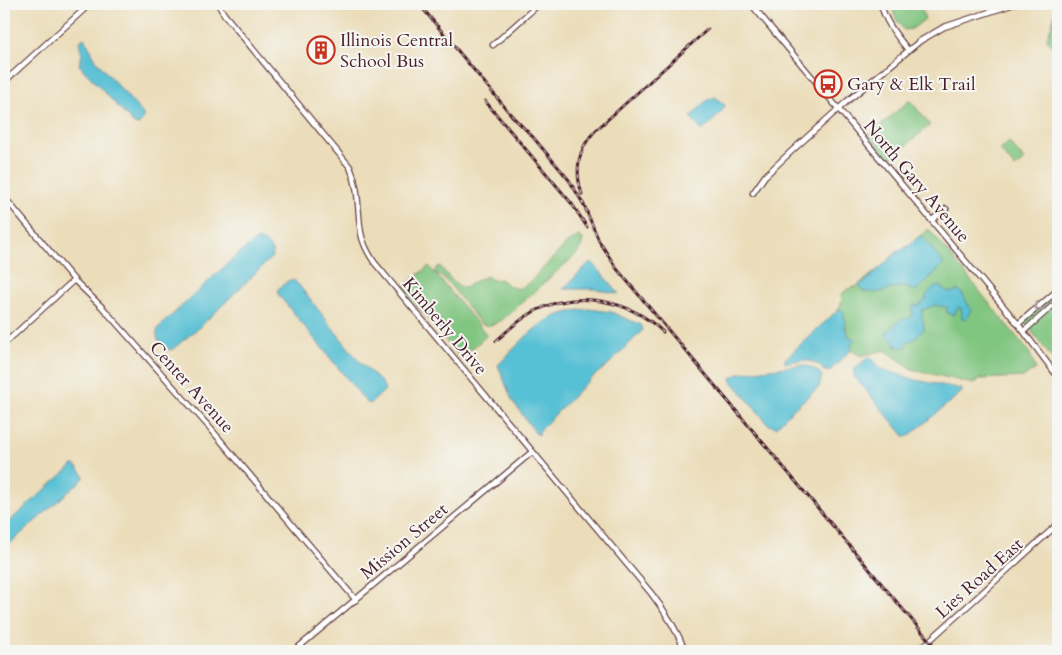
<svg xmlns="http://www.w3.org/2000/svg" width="1062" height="655" viewBox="0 0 1062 655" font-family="Cardo,serif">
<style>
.green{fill:#80c580;stroke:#657256}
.water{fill:#57c0d4;stroke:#507080}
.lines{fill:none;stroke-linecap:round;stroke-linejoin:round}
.stream{stroke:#57c0d4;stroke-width:1}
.minor-casing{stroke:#623c40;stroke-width:7}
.minor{stroke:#fff;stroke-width:4.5}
.rail-casing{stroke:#4a1f2b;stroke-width:3}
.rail{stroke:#f6f6f2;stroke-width:1;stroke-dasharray:4;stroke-linecap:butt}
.oneway{stroke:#ae9aa0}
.labels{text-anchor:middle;stroke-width:4;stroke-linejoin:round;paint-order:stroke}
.poi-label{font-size:18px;fill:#4a1f2b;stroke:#f6f6f2;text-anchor:start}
.street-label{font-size:18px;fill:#4a1f2b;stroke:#f6f6f2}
</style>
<rect width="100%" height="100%" fill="#f6f6f2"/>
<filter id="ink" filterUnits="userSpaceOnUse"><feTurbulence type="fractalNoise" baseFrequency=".02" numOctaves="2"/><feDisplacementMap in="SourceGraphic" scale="10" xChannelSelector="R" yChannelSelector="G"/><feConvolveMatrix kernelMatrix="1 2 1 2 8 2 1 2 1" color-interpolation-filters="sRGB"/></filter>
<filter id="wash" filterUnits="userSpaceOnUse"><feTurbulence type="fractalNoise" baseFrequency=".0096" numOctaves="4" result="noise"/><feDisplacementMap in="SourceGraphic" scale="20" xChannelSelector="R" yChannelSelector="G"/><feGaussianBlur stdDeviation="1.12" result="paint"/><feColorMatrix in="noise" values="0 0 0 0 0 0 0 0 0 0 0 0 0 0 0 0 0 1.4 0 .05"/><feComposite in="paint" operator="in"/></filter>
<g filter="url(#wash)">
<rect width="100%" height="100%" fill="#ebddb9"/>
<!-- green -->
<g class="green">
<path d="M891,4H920L925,19L912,29L904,30L896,19Z"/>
<path d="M1058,4V54L1047,39Z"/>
<path d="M910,100L930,125L889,160L869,135Z"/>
<path d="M1009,142L1024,160L1015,168L1000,150Z"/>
<path d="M929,229L1029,352L1036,369L1024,377L979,379L973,384L912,369L885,350L861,356L851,350L845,323L838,310L842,302L841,294L848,289L857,286Z"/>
<path d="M579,236L583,239L580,251L502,320C495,324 488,328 480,323L447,281L435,272L437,268L440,266C447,274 454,286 465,288L473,282L487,276L492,280L500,279C514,289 516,293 531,281L567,243Z"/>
<path d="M429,266L487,335L461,359L403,289L405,285Z"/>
<path d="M1058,292V366L1024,321Z"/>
</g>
<!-- water -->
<g class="water">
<path d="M84,38L98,63L143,114V119L139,125L134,124L79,65L82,55L79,42Z"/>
<path d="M715,97L725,105L721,113L703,130H701L691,117L706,101Z"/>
<path d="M921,235L944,264L917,290C911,291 907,286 901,287C887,288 878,296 863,291L859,284L865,282L897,252L907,247Z"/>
<path d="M258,239C266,241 271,247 273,254L271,258L203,324L173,349L170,350C160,345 153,336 159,327L238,254Z"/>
<path d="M590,262L593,263L619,294L594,289H563Z"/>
<path d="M289,280H294L298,284L358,360L382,383L385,390L370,404L366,402L278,294V289Z"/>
<path d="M939,286L950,293L957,290L962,293L971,310L966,319L962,318L961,308L959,307L953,315L946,312L948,308L935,305L922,310C921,317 924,322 924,329L915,338L906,343L907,347H895L896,344L887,336V332L904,317L906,320L911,317L913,312L912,308L914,305L918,306L926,299V296L933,288Z"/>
<path d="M589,309L611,312L641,325L643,330L612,361L585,384L539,431V435L535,433L534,431L512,400L498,365C529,334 542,313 589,309Z"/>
<path d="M838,310H842L844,312V318L846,319L845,328L848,333V336L855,339L852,342L851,350L830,371H824C815,357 798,360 785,363V359Z"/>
<path d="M870,356C875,360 876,365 881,369L916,380L962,389V392L909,436H904L854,376V369Z"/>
<path d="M801,365C810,366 817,369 822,376L819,387L788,414L776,427L769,425L731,380V378L740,373Z"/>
<path d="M73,465H75L83,474L84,478L4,549V526Z"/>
</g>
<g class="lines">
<!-- stream -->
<path class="stream" d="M1055,228L1050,235L1058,249"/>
</g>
</g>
<g filter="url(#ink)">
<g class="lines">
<!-- minor casing -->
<g class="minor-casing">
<g id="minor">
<path d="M218,4L224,14L350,167C360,189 357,211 361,233C363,244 368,253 374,262L651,593C665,611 677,630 685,651"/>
<path d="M751,4L1018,324L1058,377"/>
<path d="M881,4C885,22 896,35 908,50"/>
<path d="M493,45L539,4"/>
<path d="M4,82L90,4"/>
<path d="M753,193L765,176L795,148L845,103L920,41L944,27L1014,4"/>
<path d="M4,197L74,280L102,307L210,428L356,600"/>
<path d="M932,220L946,209"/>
<path d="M1018,324L1058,290"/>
<path d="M1024,331L1058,301"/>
<path d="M4,344L74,280"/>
<path d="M294,651L532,452"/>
<path d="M918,651L1058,524"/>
</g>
</g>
<!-- minor -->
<use href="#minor" class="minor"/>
<!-- rail casing -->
<g class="rail-casing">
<g id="rail">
<path d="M419,4L513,117L532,136L569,180L584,205L599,241L617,269L938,651"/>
<path d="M485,101L572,204L587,227"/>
<path d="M582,194C574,170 578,149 595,131L708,29"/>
<path d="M496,341C508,330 520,319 535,311C577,290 629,299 663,332"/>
</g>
</g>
<!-- rail -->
<use href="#rail" class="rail"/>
</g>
<!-- one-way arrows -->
<defs><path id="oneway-chevron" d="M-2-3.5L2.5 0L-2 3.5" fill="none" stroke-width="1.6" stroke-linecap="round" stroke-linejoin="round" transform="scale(1.25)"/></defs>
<use class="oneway" href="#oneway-chevron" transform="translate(1038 307) rotate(140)"/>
</g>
<!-- icons -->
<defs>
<g id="building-ring" transform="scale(1.4375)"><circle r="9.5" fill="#f6f6f2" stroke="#c8321e" stroke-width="1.5"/><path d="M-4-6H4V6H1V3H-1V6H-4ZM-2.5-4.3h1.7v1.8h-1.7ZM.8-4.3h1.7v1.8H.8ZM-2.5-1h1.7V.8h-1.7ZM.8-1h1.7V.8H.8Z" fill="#c8321e"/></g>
<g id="bus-ring" transform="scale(1.4375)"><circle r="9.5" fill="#f6f6f2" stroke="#c8321e" stroke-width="1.5"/><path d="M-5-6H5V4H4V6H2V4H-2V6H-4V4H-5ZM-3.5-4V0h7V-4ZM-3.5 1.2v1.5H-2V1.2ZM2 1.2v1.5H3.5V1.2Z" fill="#c8321e"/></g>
</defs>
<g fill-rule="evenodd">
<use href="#building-ring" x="321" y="50"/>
<use href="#bus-ring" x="828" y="84"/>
</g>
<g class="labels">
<!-- poi labels -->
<g class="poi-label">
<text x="340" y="46">Illinois Central<tspan x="340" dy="21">School Bus</tspan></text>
<text x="847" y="90">Gary &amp; Elk Trail</text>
</g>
<!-- street labels -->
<g class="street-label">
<text transform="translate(917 181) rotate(50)" y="6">North Gary Avenue</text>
<text transform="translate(445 326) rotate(50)" y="6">Kimberly Drive</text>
<text transform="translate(192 387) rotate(48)" y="6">Center Avenue</text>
<text transform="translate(404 541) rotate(-40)" y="6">Mission Street</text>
<text transform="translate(979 578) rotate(-42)" y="6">Lies Road East</text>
</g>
</g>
<!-- margin -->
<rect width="1062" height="655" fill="none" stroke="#f6f6f2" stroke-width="20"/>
</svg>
